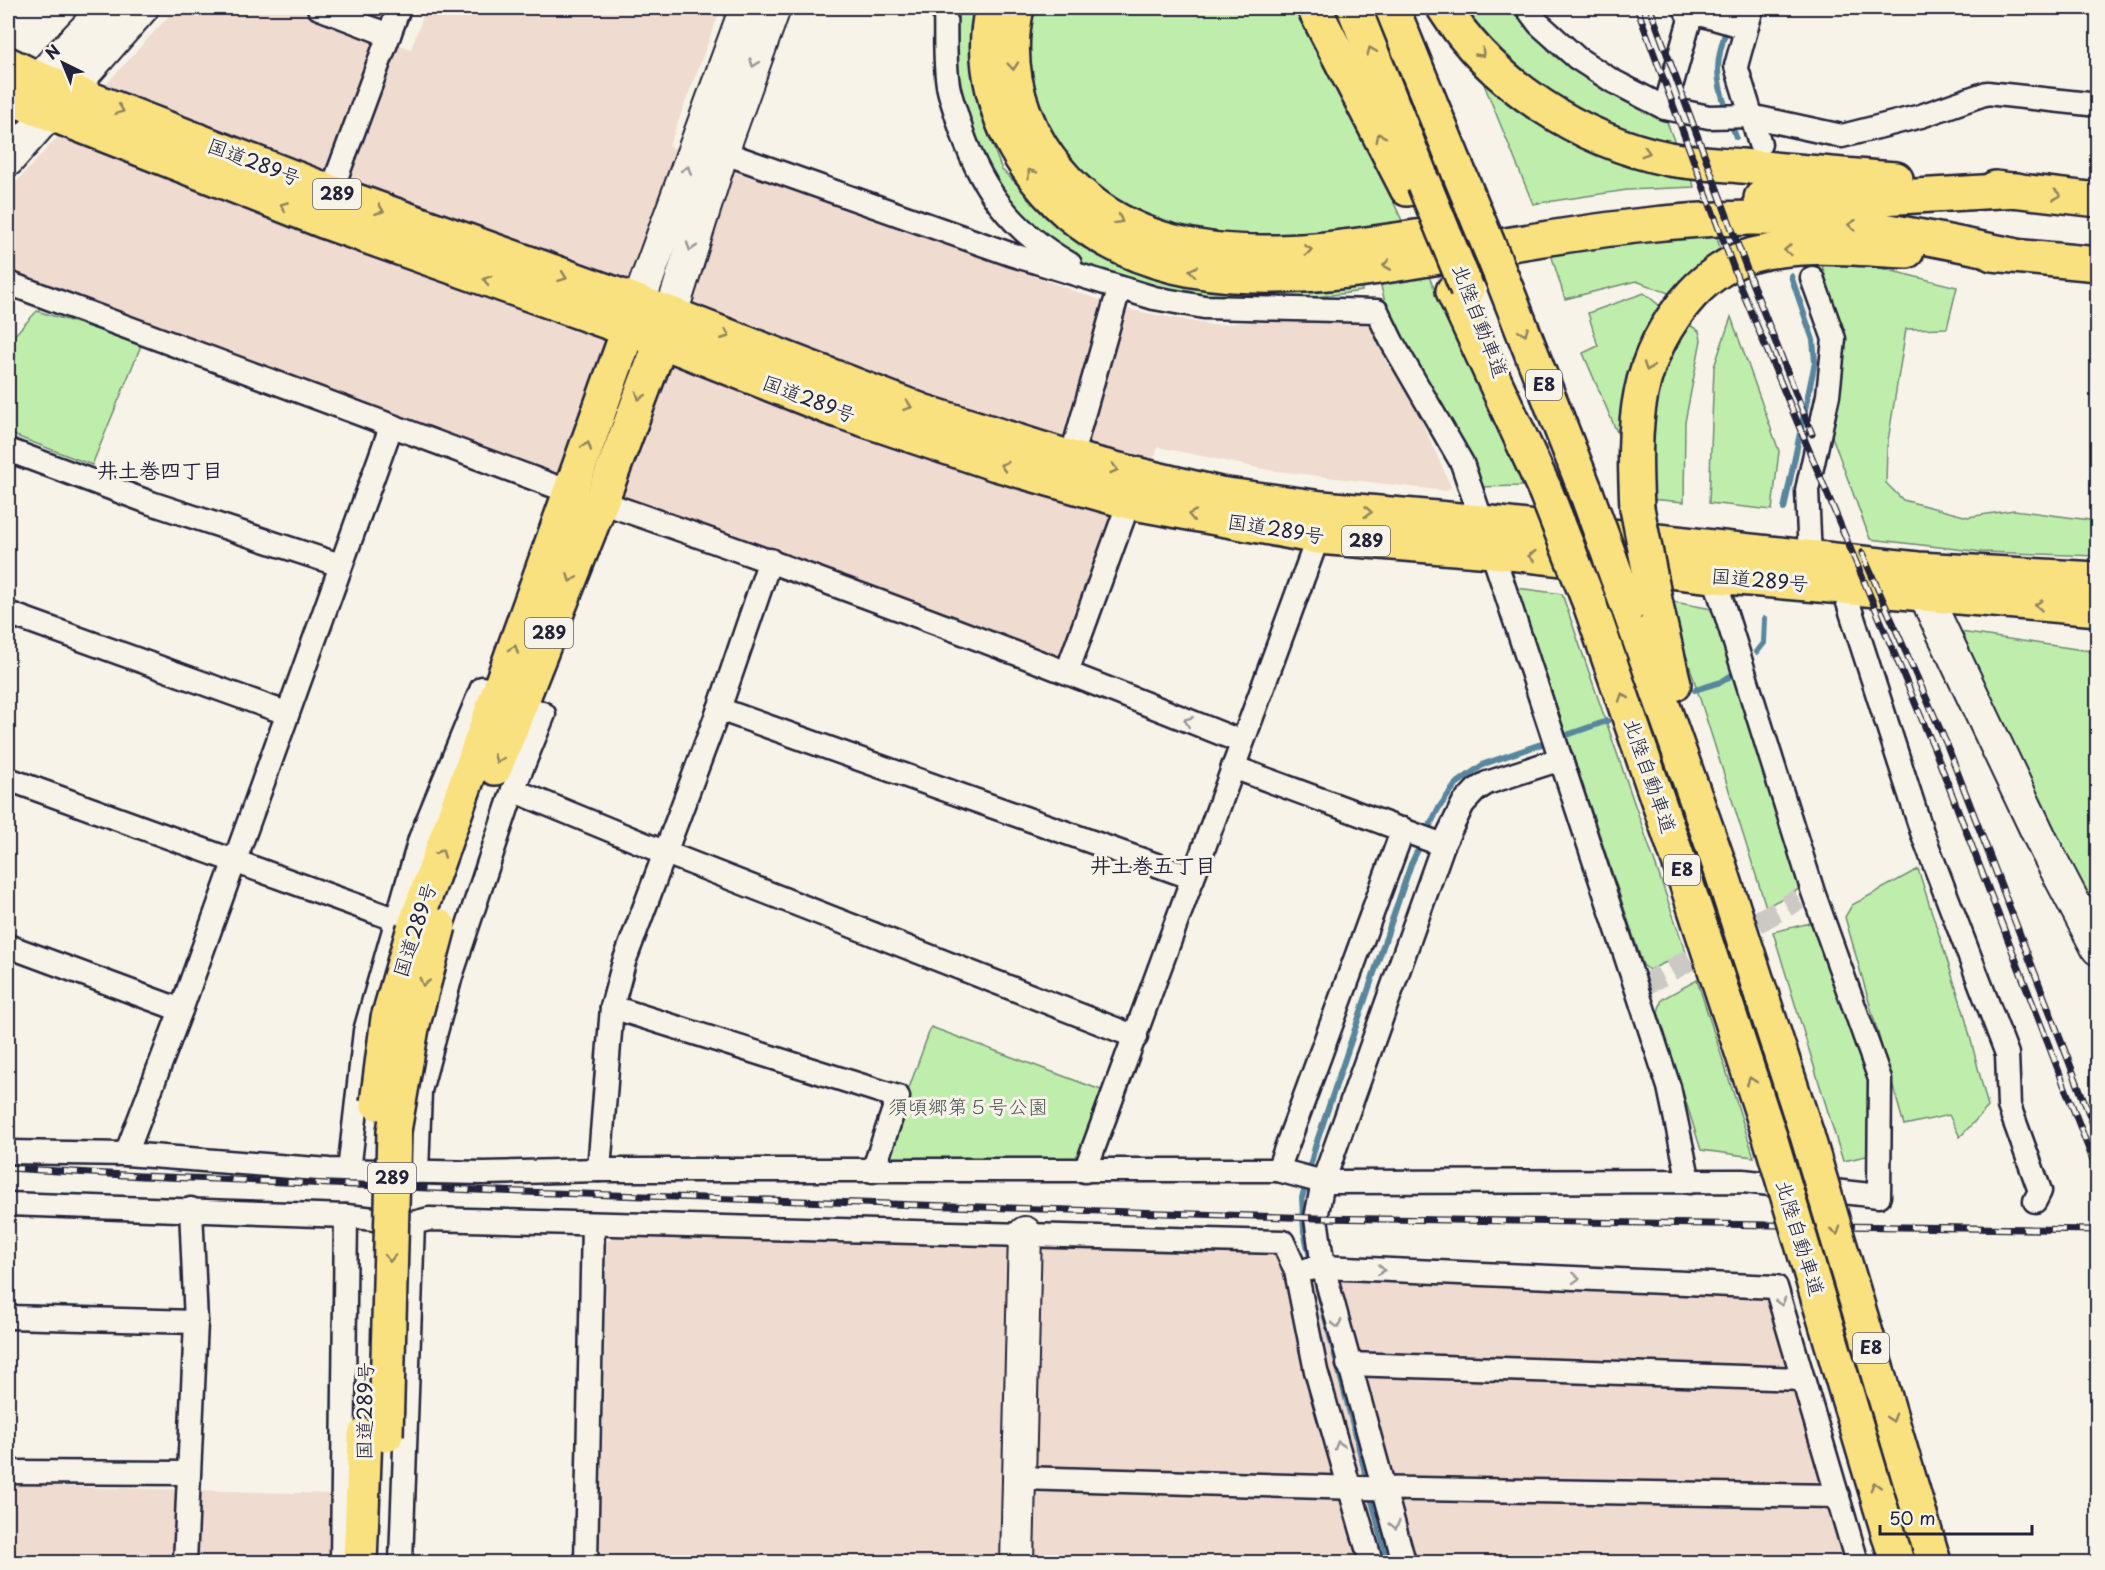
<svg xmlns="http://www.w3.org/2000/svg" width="2105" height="1570" viewBox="0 0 2105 1570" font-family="'Playpen Sans','Klee One',sans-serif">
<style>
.built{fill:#efdbd0}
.green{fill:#bfeeac;stroke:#708874;stroke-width:1.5}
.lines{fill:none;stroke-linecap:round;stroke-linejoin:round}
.stream{stroke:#59869d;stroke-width:6}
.street-tunnel{stroke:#ccc9c5;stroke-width:22;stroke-dasharray:22 11;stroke-linecap:butt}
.street-casing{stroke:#22223b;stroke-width:27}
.secondary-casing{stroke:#22223b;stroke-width:36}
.highway-casing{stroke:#22223b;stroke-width:38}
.street{stroke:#f7f3e8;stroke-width:22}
.secondary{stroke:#f7f3e8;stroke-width:32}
.highway{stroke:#fae180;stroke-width:33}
.rail-casing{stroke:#22223b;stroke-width:7}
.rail{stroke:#f7f3e8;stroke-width:4.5;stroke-dasharray:14;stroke-linecap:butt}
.highway-bridge-casing{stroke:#22223b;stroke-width:38;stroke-linecap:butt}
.highway-bridge{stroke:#fae180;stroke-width:33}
.oneway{stroke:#8e825e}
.oneway2{stroke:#97959a}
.labels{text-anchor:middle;stroke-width:6;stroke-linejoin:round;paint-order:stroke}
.shield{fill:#f7f3e8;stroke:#62616f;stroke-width:1.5}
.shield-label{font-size:18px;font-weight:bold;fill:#22223b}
.street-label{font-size:20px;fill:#22223b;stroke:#f7f3e8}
.park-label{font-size:20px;fill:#495557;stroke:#f7f3e8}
.neighbourhood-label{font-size:21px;font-weight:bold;fill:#22223b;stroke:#f7f3e8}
</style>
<rect width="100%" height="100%" fill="#f7f3e8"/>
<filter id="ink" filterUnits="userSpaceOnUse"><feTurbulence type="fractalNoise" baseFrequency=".0167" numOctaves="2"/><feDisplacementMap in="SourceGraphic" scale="12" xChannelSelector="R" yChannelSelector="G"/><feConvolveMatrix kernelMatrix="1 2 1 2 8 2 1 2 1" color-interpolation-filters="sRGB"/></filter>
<g filter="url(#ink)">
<!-- built -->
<g class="built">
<path d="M176,8H300L411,49L426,8H721L669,146L1125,309L1211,325L1374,314L1451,487L1446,491L1268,470L1158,447L1082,670L8,272V191Z"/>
<path d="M614,1236L1280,1250L1284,1272L1770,1299L1848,1562H600L607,1242Z"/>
<path d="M8,1485L332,1494L331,1562H8Z"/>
</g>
<!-- green -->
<g class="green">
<path d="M957,8H978L971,50L978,108L1002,170L1039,205L1087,246L1152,269L1361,284L1362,291L1286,301L1209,300L1150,291L1078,264L1014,213L987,169L954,85Z"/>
<path d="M1030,8H1304L1404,225L1291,239L1230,238L1154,221L1096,188L1067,156L1037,104L1029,55Z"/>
<path d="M1464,8H1509L1554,56L1606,92L1667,122L1676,146C1593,124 1510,83 1464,8Z"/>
<path d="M1479,72L1690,171L1694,187L1627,190L1533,204Z"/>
<path d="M1715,232L1722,254L1671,294L1636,281L1565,299L1550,251Z"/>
<path d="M1822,265H1868L1957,287L1947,328L1906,329L1887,447L1886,483L1903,500L1968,517L2014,510L2097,521V556L1982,552L1870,539L1830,431L1845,342Z"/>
<path d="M1426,270L1523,486L1475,487L1385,302L1379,278Z"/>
<path d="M1644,293L1660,306C1632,354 1627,382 1619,437L1583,353L1598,346L1588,313Z"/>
<path d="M37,311L142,343L92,465L8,433V342Z"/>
<path d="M1731,317L1779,451L1772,510L1709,503L1714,367Z"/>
<path d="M1682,320L1699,331L1701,340L1685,422L1684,502L1649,499L1652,388Z"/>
<path d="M1517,588L1562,594L1686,953L1649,970L1643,965Z"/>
<path d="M1669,601L1712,609L1723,617L1805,886L1766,907Z"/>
<path d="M1960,632L2097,652V918Z"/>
<path d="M1918,869L1964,1013L1988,1107L1960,1137L1949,1115L1904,1125L1845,917L1852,905Z"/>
<path d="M1810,923L1822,933L1874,1083L1880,1153L1843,1161L1773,932Z"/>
<path d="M1697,980L1754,1157L1701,1150L1658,1012L1662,999Z"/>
<path d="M931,1027L1109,1093L1082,1166L879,1171Z"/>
</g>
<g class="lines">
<!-- stream -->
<g class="stream">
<path d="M1727,28C1715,61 1715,77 1727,111"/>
<path d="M1730,120L1736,137"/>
<path d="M1784,509L1815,362L1813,340L1791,276"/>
<path d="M1757,652L1764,643L1765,619"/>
<path d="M1695,690L1721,682L1735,673"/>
<path d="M1312,1266L1304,1231L1302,1198L1315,1147L1411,864L1438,809L1456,784L1484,764L1607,721"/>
<path d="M1318,1290L1368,1483"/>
<path d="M1370,1493L1388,1562"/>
</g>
<!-- street-tunnel -->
<path class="street-tunnel" d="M1642,986L1799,899"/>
<!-- street casing -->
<g class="street-casing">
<g id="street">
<path d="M319,8L389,35"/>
<path d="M945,8C946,33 944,60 948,85C950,97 955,109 958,120C978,185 1010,230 1070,264"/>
<path d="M1527,8L1539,24L1577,58L1611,80L1665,108L1709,117L1750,116L1842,136L1921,116L1987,93L2098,105"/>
<path d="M1752,8L1736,66L1760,144"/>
<path d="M1665,108L1692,12L1745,27"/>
<path d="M722,152L1010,254L1154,298L1204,307L1377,311L1392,342L1462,463L1482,522"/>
<path d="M331,192L399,8"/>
<path d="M8,283L570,492"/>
<path d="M8,450L151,503L340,565"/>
<path d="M1071,458L1119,289"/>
<path d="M601,502C817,576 1030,657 1242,742"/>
<path d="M1492,551L1669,1087L1689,1182"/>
<path d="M1810,557L1807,490L1828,395L1834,339L1812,278"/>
<path d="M1843,587L1922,832L2007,1054L2009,1106L2040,1191L2035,1201"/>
<path d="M8,613L286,713"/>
<path d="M1067,672L1129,502"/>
<path d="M719,709L1193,878"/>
<path d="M1233,767L1443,845"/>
<path d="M8,779L397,920"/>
<path d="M513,790L666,853L1136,1037"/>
<path d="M8,946L181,1010"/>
<path d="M612,1007L898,1097L873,1171"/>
<path d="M8,1152L126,1154L329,1170L484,1173L599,1170H1278L1323,1182L1743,1181L1879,1196L1880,1079L1813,892L1714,576"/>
<path d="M126,1154L181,1010L391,427"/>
<path d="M599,1170L612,1007L624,962L719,709L770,560"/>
<path d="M1278,1170L1403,829"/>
<path d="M349,1171L365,1031L420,839L482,688L498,694"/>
<path d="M1085,1171L1318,537L1320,524"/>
<path d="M417,1172L420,1091L451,976L513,790L544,714L520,704"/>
<path d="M8,1204L346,1216L413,1223L429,1219L1283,1242L1296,1271L1316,1371L1371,1562"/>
<path d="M1309,1269L1323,1267L1776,1287L1857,1562"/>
<path d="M8,1317L196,1322"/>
<path d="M1348,1364L1803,1379"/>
<path d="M8,1472L188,1473"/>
<path d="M1020,1478L1360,1488L1838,1496"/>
<path d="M185,1562L196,1322L191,1209"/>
<path d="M342,1562L346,1216"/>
<path d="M401,1562L413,1223"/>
<path d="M586,1562L593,1225"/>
<path d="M1404,1562L1323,1267L1316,1218L1323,1182L1443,845L1463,804L1476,790L1487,783L1561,759"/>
</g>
</g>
<!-- secondary casing -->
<g class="secondary-casing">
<g id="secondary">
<path d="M1690,8L1692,12"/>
<path d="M22,96L106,8"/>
<path d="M8,160L142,8"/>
<path d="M638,304L746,8"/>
<path d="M671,314L722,152L774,8"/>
<path d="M1925,595L2045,848L2098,949"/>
<path d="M1017,1562L1025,1233"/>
</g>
</g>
<!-- highway casing -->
<g class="highway-casing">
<g id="highway">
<path d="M992,8C979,62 996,122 1027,167C1138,327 1351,272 1512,244C1591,231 1671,219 1751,218C1839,218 1926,237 2012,255"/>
<path d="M1017,8C1006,55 1015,105 1041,147C1135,293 1318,251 1462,230"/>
<path d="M1314,8L1407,189"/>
<path d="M1354,8L1420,174"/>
<path d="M1392,8L1459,173"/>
<path d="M1444,8C1492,84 1580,141 1669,159C1693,163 1718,164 1742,166C1793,171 1844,175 1896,179"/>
<path d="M8,64L39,79L331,192L671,314L922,411L1071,458L1135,474L1220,494L1322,508L1482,522L1918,569L2098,579"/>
<path d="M8,97L323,221L661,341L830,408L996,464L1129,502L1318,537L1492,551L1714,576L2098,609"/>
<path d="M1995,188L2098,200"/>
<path d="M1761,198H1882L2017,190"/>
<path d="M1992,254L2098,264"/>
<path d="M1502,278L1586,492"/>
<path d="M1453,291L1545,490"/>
<path d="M1637,508C1633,425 1633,359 1692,294C1707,278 1730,261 1753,255C1802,242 1857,249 1907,251"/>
<path d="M1590,604L1683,873L1770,1137"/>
<path d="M1628,607L1719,864L1807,1135"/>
<path d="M1658,615L1674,684"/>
<path d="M495,768L601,502L669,321"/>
<path d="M414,928L636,308"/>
<path d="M360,1562L365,1435"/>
</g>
</g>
<!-- street -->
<use href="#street" class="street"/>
<!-- secondary -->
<use href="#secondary" class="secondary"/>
<!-- highway -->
<use href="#highway" class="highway"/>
<!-- rail casing -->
<g class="rail-casing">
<g id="rail">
<path d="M1637,8L1741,288L1934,748L2098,1173"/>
<path d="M1650,8L1752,283L1812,434"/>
<path d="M1862,553L1947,745L2098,1137"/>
<path d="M8,1168L141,1176L523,1192L1316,1218L2098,1230"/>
</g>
</g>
<!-- rail -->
<use href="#rail" class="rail"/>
<!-- highway-bridge casing -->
<g class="highway-bridge-casing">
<g id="highway-bridge">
<path d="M1459,173L1502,278"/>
<path d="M1424,184L1467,289"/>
<path d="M1545,490L1590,604"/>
<path d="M1586,492L1628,607"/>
<path d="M1637,508L1658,615"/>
<path d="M377,1103L388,1018L414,928"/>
<path d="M1807,1135L1934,1562"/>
<path d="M1770,1137L1897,1562"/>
<path d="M386,1435L394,1131L412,1028L439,926"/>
</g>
</g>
<!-- highway-bridge -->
<use href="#highway-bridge" class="highway-bridge"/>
</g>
<!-- one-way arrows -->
<defs><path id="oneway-chevron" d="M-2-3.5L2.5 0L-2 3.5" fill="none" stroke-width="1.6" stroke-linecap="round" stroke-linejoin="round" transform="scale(1.5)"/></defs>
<g class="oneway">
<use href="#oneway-chevron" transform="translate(1371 51) rotate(-112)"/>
<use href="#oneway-chevron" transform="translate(1481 53) rotate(46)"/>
<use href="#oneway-chevron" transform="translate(1013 66) rotate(85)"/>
<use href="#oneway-chevron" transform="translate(120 110) rotate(21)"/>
<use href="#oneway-chevron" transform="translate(1380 137) rotate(-117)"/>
<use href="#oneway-chevron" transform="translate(1646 152) rotate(16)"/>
<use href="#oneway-chevron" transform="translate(1031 173) rotate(-125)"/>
<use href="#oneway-chevron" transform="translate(2057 195) rotate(7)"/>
<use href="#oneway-chevron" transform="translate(284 206) rotate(-159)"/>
<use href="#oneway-chevron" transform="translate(380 210) rotate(20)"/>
<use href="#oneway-chevron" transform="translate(1119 220) rotate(29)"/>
<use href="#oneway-chevron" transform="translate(1852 225) rotate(-174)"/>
<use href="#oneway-chevron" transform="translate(1308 250) rotate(-6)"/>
<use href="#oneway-chevron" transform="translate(1788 250) rotate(176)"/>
<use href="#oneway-chevron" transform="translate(1387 265) rotate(170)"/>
<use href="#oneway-chevron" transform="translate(1193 271) rotate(-168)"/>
<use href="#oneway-chevron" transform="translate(563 277) rotate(20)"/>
<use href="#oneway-chevron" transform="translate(487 280) rotate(-161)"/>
<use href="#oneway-chevron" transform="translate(1524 332) rotate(69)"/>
<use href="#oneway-chevron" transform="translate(726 335) rotate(22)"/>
<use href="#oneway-chevron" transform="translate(1648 367) rotate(109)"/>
<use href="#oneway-chevron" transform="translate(640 396) rotate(110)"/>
<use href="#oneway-chevron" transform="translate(908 406) rotate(20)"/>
<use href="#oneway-chevron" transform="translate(587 446) rotate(-70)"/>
<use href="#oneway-chevron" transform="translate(1004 466) rotate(-163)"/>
<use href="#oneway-chevron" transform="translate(1114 469) rotate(15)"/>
<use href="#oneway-chevron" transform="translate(1368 512) rotate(5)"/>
<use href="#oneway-chevron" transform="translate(1192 515) rotate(-169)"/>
<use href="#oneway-chevron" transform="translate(1532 556) rotate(-174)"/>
<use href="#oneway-chevron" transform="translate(571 578) rotate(112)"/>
<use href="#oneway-chevron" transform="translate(2039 605) rotate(-176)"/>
<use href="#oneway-chevron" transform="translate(514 649) rotate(-70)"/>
<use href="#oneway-chevron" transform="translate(1623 697) rotate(-109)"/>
<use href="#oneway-chevron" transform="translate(498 759) rotate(110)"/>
<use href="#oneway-chevron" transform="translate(441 853) rotate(-70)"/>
<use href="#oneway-chevron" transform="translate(424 982) rotate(105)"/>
<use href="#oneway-chevron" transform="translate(1751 1081) rotate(-108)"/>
<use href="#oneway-chevron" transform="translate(1836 1231) rotate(73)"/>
<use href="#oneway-chevron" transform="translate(390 1258) rotate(91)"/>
<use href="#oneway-chevron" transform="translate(1892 1418) rotate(73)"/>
<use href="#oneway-chevron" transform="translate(1875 1486) rotate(-106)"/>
</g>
<g class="oneway2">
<use href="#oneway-chevron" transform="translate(754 63) rotate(110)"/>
<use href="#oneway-chevron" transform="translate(687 170) rotate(-70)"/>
<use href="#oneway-chevron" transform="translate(691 247) rotate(108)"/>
<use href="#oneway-chevron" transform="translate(1188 721) rotate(-158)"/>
<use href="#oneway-chevron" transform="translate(1381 1270) rotate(2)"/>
<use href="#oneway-chevron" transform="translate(1576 1278) rotate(2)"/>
<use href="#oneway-chevron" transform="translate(1781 1302) rotate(74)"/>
<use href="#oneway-chevron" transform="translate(1337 1324) rotate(75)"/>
<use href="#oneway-chevron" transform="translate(1339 1445) rotate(-107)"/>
<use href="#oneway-chevron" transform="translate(1395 1525) rotate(76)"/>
</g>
</g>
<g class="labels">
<!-- shield labels -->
<g class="shield">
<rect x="313" y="179" width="48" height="30" rx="4.5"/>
<rect x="1526" y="370" width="36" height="30" rx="4.5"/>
<rect x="1342" y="526" width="48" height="30" rx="4.5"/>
<rect x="525" y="618" width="48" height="30" rx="4.5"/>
<rect x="1664" y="855" width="36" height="30" rx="4.5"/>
<rect x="368" y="1163" width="48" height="30" rx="4.5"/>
<rect x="1853" y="1333" width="36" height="30" rx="4.5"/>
</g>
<g class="shield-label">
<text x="337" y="200">289</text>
<text x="1544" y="391">E8</text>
<text x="1366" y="547">289</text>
<text x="549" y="639">289</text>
<text x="1682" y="876">E8</text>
<text x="392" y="1184">289</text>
<text x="1871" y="1354">E8</text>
</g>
<!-- street labels -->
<g class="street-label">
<text transform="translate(254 162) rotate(21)" y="7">国道289号</text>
<text transform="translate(1480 321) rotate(69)" y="7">北陸自動車道</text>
<text transform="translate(809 399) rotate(21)" y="7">国道289号</text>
<text transform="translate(1276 529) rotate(9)" y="7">国道289号</text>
<text transform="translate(1760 580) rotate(5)" y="7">国道289号</text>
<text transform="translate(1650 776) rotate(71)" y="7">北陸自動車道</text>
<text transform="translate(415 930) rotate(-72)" y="7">国道289号</text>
<text transform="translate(1800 1238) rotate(73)" y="7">北陸自動車道</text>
<text transform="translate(365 1411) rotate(-89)" y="7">国道289号</text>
</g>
<!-- park labels -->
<g class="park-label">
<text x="968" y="1114">須頃郷第５号公園</text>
</g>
<!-- neighbourhood labels -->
<g class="neighbourhood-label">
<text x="160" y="478">井土巻四丁目</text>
<text x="1153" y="873">井土巻五丁目</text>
</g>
</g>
<!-- margin -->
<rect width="2105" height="1570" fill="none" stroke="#f7f3e8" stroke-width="30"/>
<rect x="15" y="15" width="2075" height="1540" fill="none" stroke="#22223b" stroke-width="2" filter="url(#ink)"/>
<!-- north arrow -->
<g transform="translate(63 63) rotate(317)" stroke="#f7f3e8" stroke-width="4.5" paint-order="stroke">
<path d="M0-4.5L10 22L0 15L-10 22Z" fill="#22223b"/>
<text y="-9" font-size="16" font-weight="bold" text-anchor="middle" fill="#22223b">N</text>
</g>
<!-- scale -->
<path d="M1880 1525v9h152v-9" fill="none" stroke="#22223b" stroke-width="3"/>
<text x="1889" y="1525" font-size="18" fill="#22223b" stroke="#f7f3e8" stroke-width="4.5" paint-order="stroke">50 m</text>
</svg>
